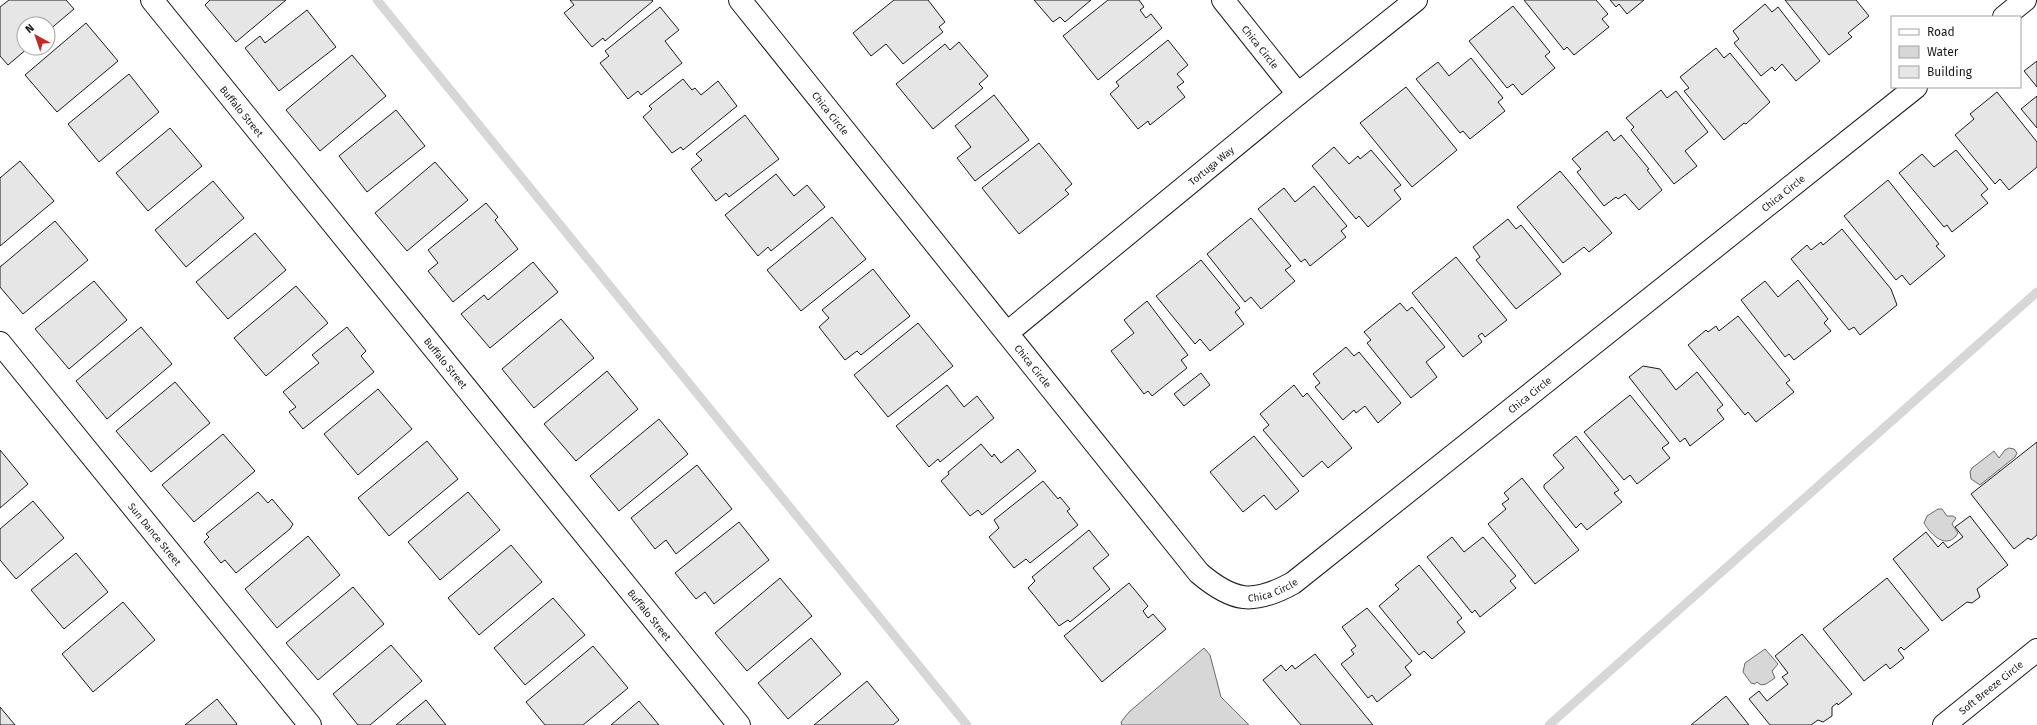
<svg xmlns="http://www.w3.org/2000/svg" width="2037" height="725" viewBox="0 0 2037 725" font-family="'Fira Sans',sans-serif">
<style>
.water{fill:#d7d7d7;stroke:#6a6a6a}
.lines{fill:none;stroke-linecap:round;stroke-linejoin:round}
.stream{stroke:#d7d7d7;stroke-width:9}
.building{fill:#e6e6e6;stroke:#1a1a1a}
.minor-casing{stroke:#1a1a1a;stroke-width:24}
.minor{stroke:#fff;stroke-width:22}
.labels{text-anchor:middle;stroke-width:3;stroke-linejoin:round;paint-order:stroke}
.street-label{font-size:10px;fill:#1a1a1a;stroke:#fff}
</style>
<rect width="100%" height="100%" fill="#fff"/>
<!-- water -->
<g class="water">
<path d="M2009,448L2014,449L2017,453L2015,457L1980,485L1971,479L1970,472L1972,468L1994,451L1999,458L2005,450Z"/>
<path d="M1938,509H1942L1947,516H1953L1956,518L1952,524L1958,533C1947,551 1931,535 1924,523L1927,516Z"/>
<path d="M1204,648L1210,655L1221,697L1249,725H1122L1121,722L1129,712Z"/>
<path d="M1765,649L1778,664L1772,671L1775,678L1766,684L1761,685L1757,682L1755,684L1751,683L1743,672L1745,663Z"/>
</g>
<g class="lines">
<!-- stream -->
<g class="stream">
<path d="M377,0L967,725"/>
<path d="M1549,725L2037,292"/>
</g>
</g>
<!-- building -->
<g class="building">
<path d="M9,0H66L74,9L48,31V24H24V48H28L8,65L0,56V7Z"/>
<path d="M210,0H286L236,42L205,5Z"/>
<path d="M570,0H652L653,1L605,41L603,38L592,47L564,13L574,5Z"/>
<path d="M894,0H928L945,22L939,27L943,32L903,64L886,44L871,56L853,33Z"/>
<path d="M1034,0H1091L1065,22L1060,17L1053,22Z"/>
<path d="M1108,0H1139L1144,7L1140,10L1146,18L1151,14L1162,28L1098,80L1063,36Z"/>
<path d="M1524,0H1596L1608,14L1602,19L1609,27L1574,55L1567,47L1564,50Z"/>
<path d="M1610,0H1644L1627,14L1619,4L1616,7Z"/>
<path d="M1785,0H1856L1869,16L1848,33L1852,37L1829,55Z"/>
<path d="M1765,4L1772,12L1778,7L1820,61L1796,81L1782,64L1775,71L1772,67L1761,76L1734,43L1739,39L1733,31Z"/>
<path d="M1513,6L1550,52L1545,56L1555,68L1522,95L1513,84L1507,88L1469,41Z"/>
<path d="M660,7L679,30L665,41L682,63L641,95L638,91L628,99L600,63L609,56L605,51Z"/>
<path d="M307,10L336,47L279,91L245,48L260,36L265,43Z"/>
<path d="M86,23L118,61L57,112L25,75Z"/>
<path d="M1168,40L1188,65L1177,74L1184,82L1177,87L1185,97L1150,125L1148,121L1138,129L1110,94L1119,86L1116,82Z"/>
<path d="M959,42L988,76L979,84L983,88L933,129L896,84L945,44L950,50Z"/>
<path d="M1716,48L1724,58L1730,53L1770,102L1746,124L1744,123L1724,140L1684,91L1689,88L1680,77Z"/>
<path d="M352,55L386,96L320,151L286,110Z"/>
<path d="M1471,58L1503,98L1498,102L1505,111L1470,139L1463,131L1460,133L1416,79L1438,62L1449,76Z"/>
<path d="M2037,61V87L2024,71Z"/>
<path d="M129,74L159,112L99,162L68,124Z"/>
<path d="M683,79L692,90L695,88L701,95L718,81L737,106L683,150L681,147L672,153L643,117L652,109L649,106Z"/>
<path d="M1406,87L1457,150L1412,187L1360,123Z"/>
<path d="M1661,90L1667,98L1676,91L1708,132L1685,151L1697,166L1674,184L1631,130L1634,127L1626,118Z"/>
<path d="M1997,92L2037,142V167L2009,190L2000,179L1995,184L1955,135L1974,119L1970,114Z"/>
<path d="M994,95L1029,140L975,181L957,158L971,147L955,126Z"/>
<path d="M2037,96V128L2021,109Z"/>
<path d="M396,110L425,146L367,192L339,156Z"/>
<path d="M745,115L779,159L729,197L726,193L716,201L691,169L702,160L696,154Z"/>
<path d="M170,128L202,166L148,211L116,173Z"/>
<path d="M1607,131L1614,141L1621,135L1649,169L1647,170L1662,190L1639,210L1625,194L1618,199L1616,197L1604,206L1577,172L1581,169L1572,159Z"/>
<path d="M1039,143L1072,184L1065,190L1069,194L1019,234L982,188Z"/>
<path d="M1334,147L1349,164L1358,156L1360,159L1371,150L1401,185L1394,190L1401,199L1368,227L1359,216L1356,219L1312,166Z"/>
<path d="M1956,150L1988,189L1981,195L1988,203L1952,232L1947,225L1944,227L1899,173L1922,154L1934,167Z"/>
<path d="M20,161L54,201L0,246V178Z"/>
<path d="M435,162L468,200L407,251L375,213Z"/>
<path d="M1560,171L1612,233L1589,252L1584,247L1563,263L1517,207Z"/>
<path d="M776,174L794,196L807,185L825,207L771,251L768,247L758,256L725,215Z"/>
<path d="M1888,180L1939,244L1936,246L1945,256L1910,285L1902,275L1896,280L1844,216Z"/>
<path d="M213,181L244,218L186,267L155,230Z"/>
<path d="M1314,186L1347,226L1341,231L1346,237L1310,266L1305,259L1301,262L1258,209L1284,188L1295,202Z"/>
<path d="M486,203L498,217L495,220L518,249L453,302L428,271L438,263L428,250Z"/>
<path d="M832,217L866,259L801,311L767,270Z"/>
<path d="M1251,218L1291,266L1285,270L1295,281L1261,309L1251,297L1245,302L1207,254Z"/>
<path d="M1508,219L1516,229L1521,225L1561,274L1516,309L1476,260L1480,257L1473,247Z"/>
<path d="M55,221L88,260L23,314L0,287V267Z"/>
<path d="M1842,229L1891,289L1897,305L1860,335L1854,327L1849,330L1791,259L1807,245L1811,250L1821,242L1823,245Z"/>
<path d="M255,233L286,270L228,319L196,282Z"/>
<path d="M1456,257L1507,320L1485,337L1482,333L1478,336L1482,342L1463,357L1412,293Z"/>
<path d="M1201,260L1240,308L1235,312L1244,324L1210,351L1200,339L1195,344L1156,296Z"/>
<path d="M533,262L558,292L490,348L461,314L484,295L488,300Z"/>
<path d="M873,269L910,316L861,355L857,351L845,360L819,327L829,318L822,310Z"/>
<path d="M1798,280L1828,319L1824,323L1831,331L1794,360L1789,354L1785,357L1741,300L1765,281L1778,297Z"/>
<path d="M94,281L127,320L69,369L35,329Z"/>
<path d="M296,286L328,323L266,376L234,338Z"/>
<path d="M1147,301L1188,355L1181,360L1187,368L1152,396L1148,391L1144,394L1111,351L1134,333L1124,320Z"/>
<path d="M1400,303L1407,311L1412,307L1445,347L1426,362L1437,377L1411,398L1367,343L1371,340L1364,332Z"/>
<path d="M1738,316L1790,380L1786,383L1794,392L1756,422L1748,412L1745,415L1688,345L1706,330L1708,332L1716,326L1719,331Z"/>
<path d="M561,319L594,358L534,408L502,369Z"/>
<path d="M918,323L953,366L888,417L854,375Z"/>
<path d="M141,327L172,364L107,419L76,381Z"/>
<path d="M347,327L366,351L361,356L374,372L303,429L289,412L296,407L283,392L319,363L312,355Z"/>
<path d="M1346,347L1354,356L1359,352L1401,403L1378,423L1365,406L1356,413L1354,410L1343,420L1315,387L1320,383L1313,374Z"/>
<path d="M1643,366L1660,369L1676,390L1697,372L1723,405L1717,410L1724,419L1690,446L1685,438L1680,442L1629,377Z"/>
<path d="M607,371L638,409L576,461L544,424Z"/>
<path d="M1201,373L1210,385L1184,406L1174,394Z"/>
<path d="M175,382L210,423L151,472L116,431Z"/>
<path d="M947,385L964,407L977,396L994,418L940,462L938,459L929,467L896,426Z"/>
<path d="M1294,385L1303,397L1307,393L1352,448L1328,468L1322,461L1303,477L1263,430L1269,425L1260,414Z"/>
<path d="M378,389L412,429L358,475L324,434Z"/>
<path d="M1630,395L1669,443L1662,448L1670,458L1637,484L1630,475L1624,480L1584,432Z"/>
<path d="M659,419L688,454L619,511L590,476Z"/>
<path d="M223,434L255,471L194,522L162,485Z"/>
<path d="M1254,436L1299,491L1276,510L1264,495L1243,512L1210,472Z"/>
<path d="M1576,436L1619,490L1614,493L1622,502L1587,530L1581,523L1576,528L1544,488V485L1564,468L1553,455Z"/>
<path d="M427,441L458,479L389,536L358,498Z"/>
<path d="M2037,442V535L2031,540L2028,538L2014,549L1971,494Z"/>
<path d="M981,444L992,457L994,454L1001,463L1018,449L1036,471L982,515L978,510L970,516L941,481L949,474L948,472Z"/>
<path d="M0,450L28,484L0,508Z"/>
<path d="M697,465L732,509L676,554L666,540L655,549L631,518Z"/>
<path d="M1522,478L1579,550L1535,584L1488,524L1506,509L1502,504L1509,499L1504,493Z"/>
<path d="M1043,481L1058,499L1060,497L1070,509L1067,511L1078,525L1030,563L1026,559L1014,568L989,537L999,528L994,520Z"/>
<path d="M258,492L268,503L272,499L293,524L290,529L236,573L225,560L221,563L204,542L209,537L206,534Z"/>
<path d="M468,492L500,530L440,580L408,542Z"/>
<path d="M33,501L64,538L16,579L0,560V529Z"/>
<path d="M1970,516L2008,565L1977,589L1980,597L1972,603L1967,602L1942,621L1893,559L1926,532L1938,547L1943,542L1948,548L1963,537L1955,527Z"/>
<path d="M739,522L769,560L714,604L705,592L696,599L675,573Z"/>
<path d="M1089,530L1109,555L1093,568L1110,589L1070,622L1068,620L1059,626L1028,588L1035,581L1032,577Z"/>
<path d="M308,536L340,575L277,628L245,589Z"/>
<path d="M1452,537L1464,552L1483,537L1516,576L1510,581L1516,588L1480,617L1475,610L1472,613L1427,557Z"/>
<path d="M511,545L542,582L479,635L448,598Z"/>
<path d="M76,553L108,592L64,629L31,590Z"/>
<path d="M1419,565L1462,618L1457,622L1465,632L1432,659L1424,651L1419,655L1379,606L1399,589L1395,585Z"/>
<path d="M780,578L812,616L747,671L715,633Z"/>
<path d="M1887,578L1929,630L1904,650L1901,647L1898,650L1904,658L1890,669L1886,664L1864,681L1823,629Z"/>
<path d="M1129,583L1148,606L1143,611L1148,618L1153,614L1166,629L1102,682L1064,636Z"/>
<path d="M353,587L384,624L318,680L286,643Z"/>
<path d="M553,598L585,635L525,685L494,648Z"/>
<path d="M123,602L155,640L93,692L62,654Z"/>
<path d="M1367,608L1412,661L1405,667L1411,675L1377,702L1372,695L1368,698L1341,664L1354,654L1351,650L1356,646L1342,627Z"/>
<path d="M1802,634L1852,694L1838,705L1837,703L1832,707V716L1823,722L1818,720L1811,725H1770L1749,699L1759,691L1767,701L1788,684L1782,677L1788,673L1775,656Z"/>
<path d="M811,638L841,674L788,719L758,683Z"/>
<path d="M391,645L422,681L370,725H358L333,694Z"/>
<path d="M593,646L628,688L583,725H545L526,702Z"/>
<path d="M1315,654L1373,725H1301L1263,680L1281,665L1286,671L1292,665L1295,669Z"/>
<path d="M867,681L899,720L893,725H814Z"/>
<path d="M1726,696L1749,725H1691Z"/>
<path d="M217,699L237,724L236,725H185Z"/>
<path d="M426,700L446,725H396Z"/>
<path d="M639,701L659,725H611Z"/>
<path d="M0,707L15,725H0Z"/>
</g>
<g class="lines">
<!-- minor casing -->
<g class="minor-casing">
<g id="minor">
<path id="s1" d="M152,0L739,725"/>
<path id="s2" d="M740,0L1199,573C1233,602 1253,605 1293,583L1916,87"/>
<path id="s3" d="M1223,0L1298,94"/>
<path d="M2004,17L2025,0"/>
<path id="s4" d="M1007,333L1298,94L1416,0"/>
<path id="s5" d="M0,343L310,725"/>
<path id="s6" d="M1944,725L2037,650"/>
</g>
</g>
<!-- minor -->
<use href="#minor" class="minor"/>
</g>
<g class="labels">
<!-- street labels -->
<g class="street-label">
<text dy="4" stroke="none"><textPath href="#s3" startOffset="60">Chica Circle</textPath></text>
<text dy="4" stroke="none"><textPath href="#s1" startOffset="143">Buffalo Street</textPath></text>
<text dy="4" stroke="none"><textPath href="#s2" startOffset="145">Chica Circle</textPath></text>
<text dy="4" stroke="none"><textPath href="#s4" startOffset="264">Tortuga Way</textPath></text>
<text dy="4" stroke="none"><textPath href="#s2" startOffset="1464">Chica Circle</textPath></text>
<text dy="4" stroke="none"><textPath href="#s1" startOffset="467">Buffalo Street</textPath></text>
<text dy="4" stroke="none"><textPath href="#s2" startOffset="469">Chica Circle</textPath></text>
<text dy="4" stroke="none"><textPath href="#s2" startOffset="1140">Chica Circle</textPath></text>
<text dy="4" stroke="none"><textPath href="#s5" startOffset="246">Sun Dance Street</textPath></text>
<text dy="4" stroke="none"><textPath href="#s2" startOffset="816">Chica Circle</textPath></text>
<text dy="4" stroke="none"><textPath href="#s1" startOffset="791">Buffalo Street</textPath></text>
<text dy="4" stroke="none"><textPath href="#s6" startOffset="60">Soft Breeze Circle</textPath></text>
</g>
</g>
<!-- legend -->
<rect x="1891" y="16" width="130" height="72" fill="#ffffff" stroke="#a3a3a3"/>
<rect x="1899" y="29" width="20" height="6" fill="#ffffff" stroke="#a3a3a3"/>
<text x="1927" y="36" font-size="12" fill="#1a1a1a">Road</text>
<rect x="1899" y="46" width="20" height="12" fill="#d7d7d7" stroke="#a3a3a3"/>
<text x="1927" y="56" font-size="12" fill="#1a1a1a">Water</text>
<rect x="1899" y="66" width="20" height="12" fill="#e6e6e6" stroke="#a3a3a3"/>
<text x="1927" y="76" font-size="12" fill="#1a1a1a">Building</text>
<!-- north arrow -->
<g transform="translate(36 36) rotate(320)"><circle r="19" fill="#ffffff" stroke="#a3a3a3"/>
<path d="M0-3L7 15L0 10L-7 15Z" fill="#c62828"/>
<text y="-6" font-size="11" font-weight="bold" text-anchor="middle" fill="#1a1a1a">N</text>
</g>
</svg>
